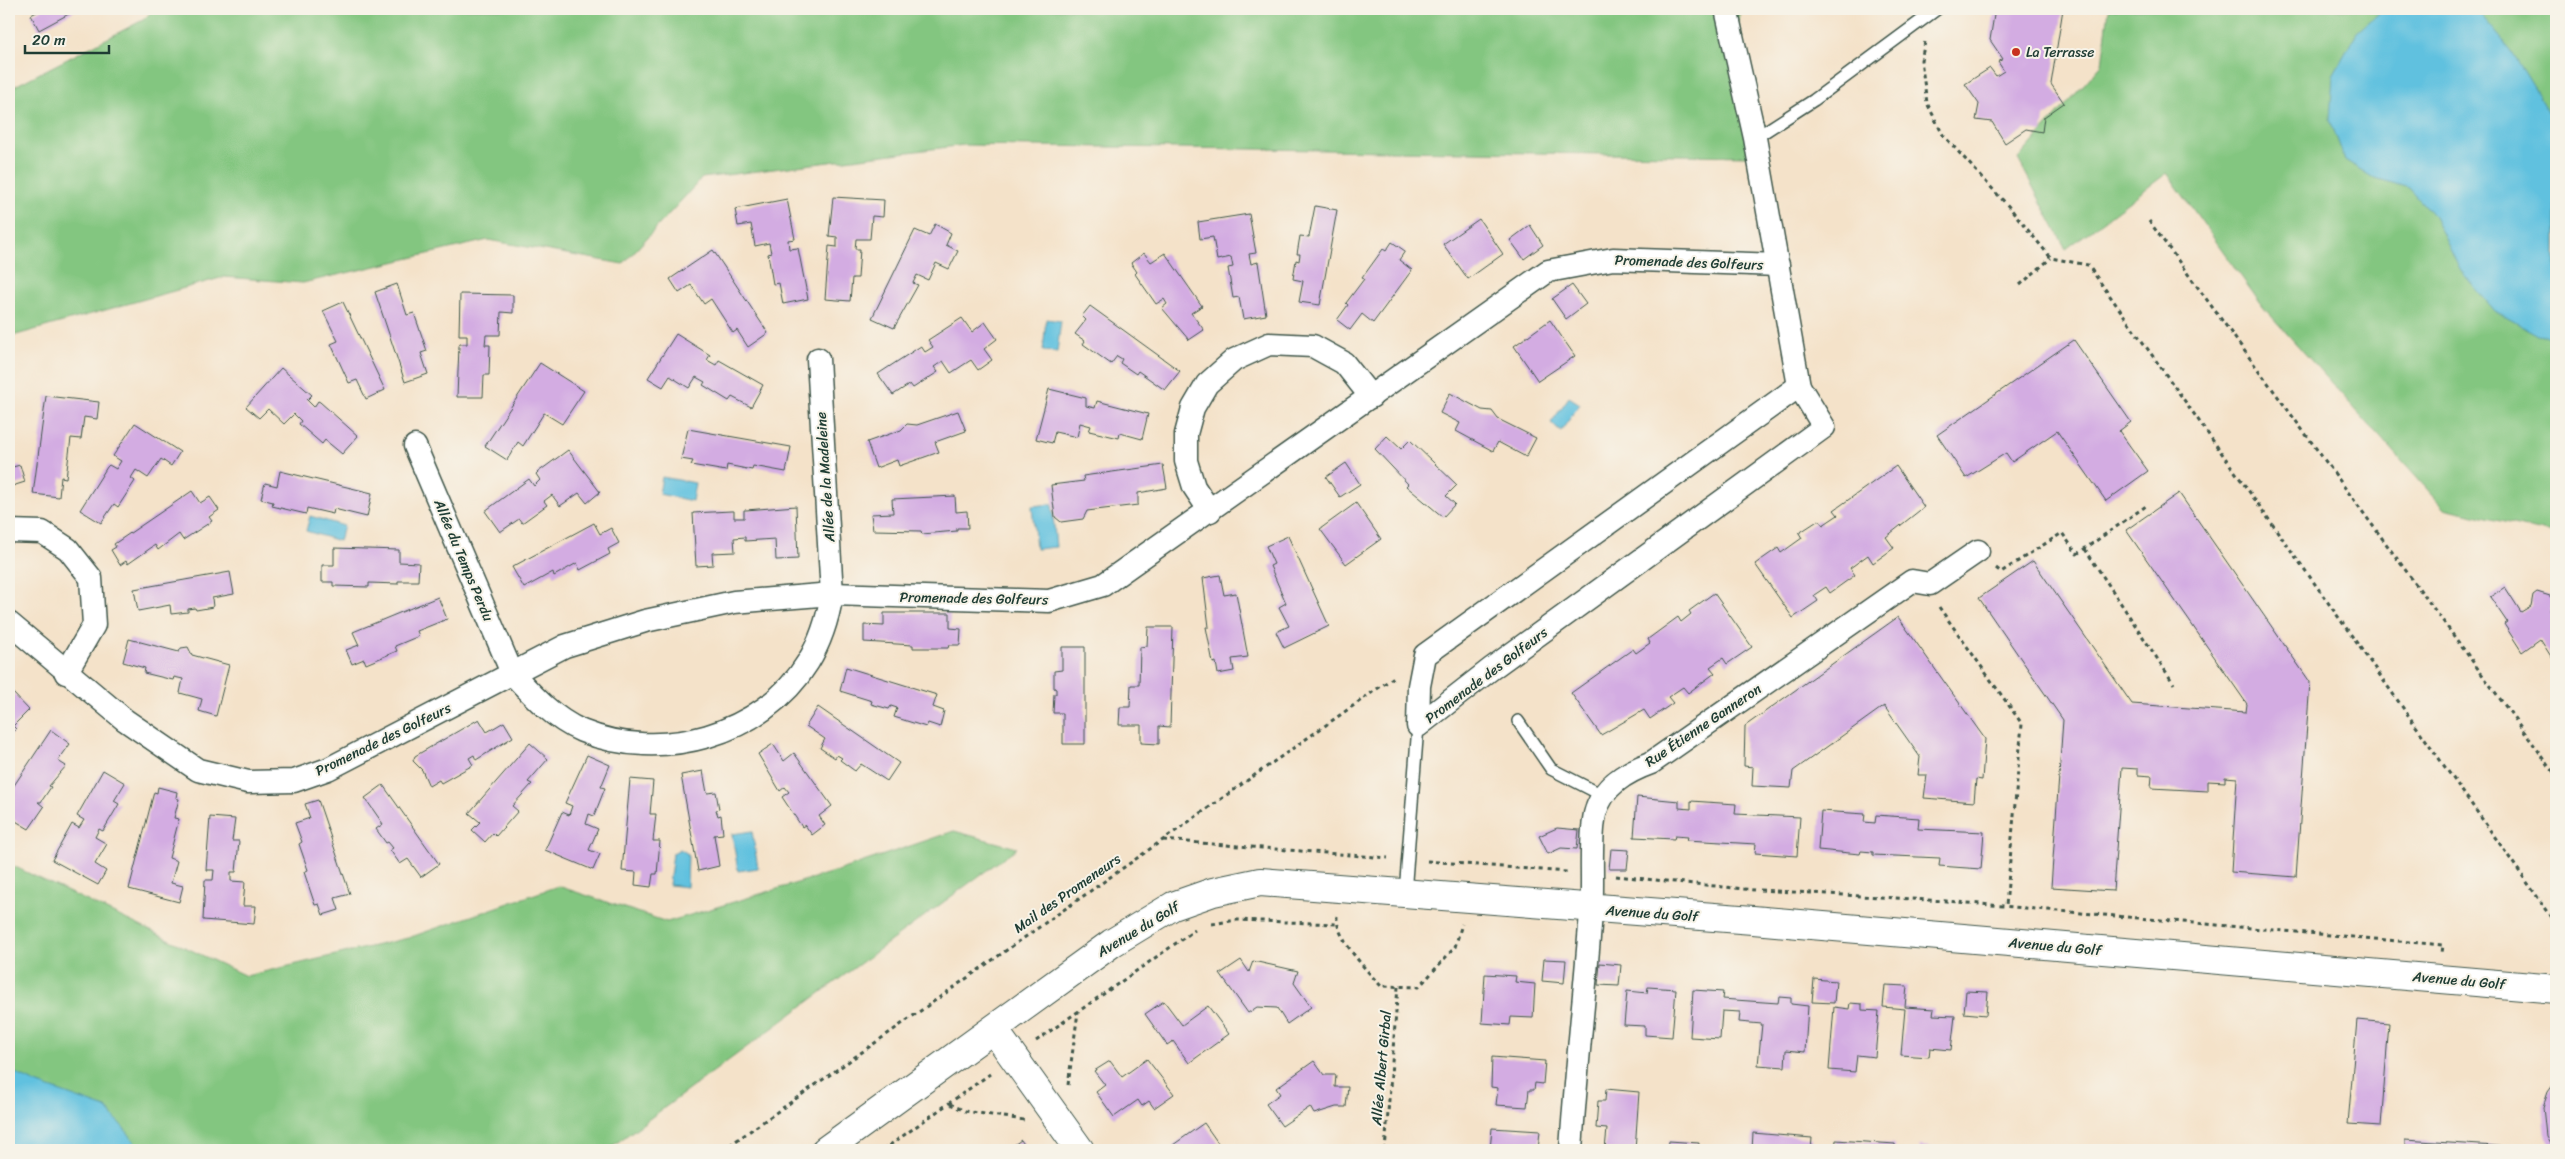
<svg xmlns="http://www.w3.org/2000/svg" width="2565" height="1159" viewBox="0 0 2565 1159" font-family="Sriracha,sans-serif">
<style>
.green{fill:#83c680;stroke:#51825a}
.water{fill:#61c1df;stroke:#407f8a}
.building{fill:#d3ace2}
.lines{fill:none;stroke-linecap:round;stroke-linejoin:round}
.service-casing{stroke:#3f564a;stroke-width:14}
.minor-casing{stroke:#3f564a;stroke-width:25}
.tertiary-casing{stroke:#3f564a;stroke-width:30}
.path{stroke:#3f564a;stroke-width:3;stroke-dasharray:4 4;stroke-linecap:butt}
.service{stroke:#fff;stroke-width:11}
.minor{stroke:#fff;stroke-width:22}
.tertiary{stroke:#fff;stroke-width:28}
.poi-dot{fill:#c8321e;stroke:#f7f3e8;stroke-width:2}
.labels{text-anchor:middle;stroke-width:4;stroke-linejoin:round;paint-order:stroke}
.poi-label{font-size:14px;fill:#1f3d34;stroke:#f7f3e8;text-anchor:start}
.street-label{font-size:14px;fill:#1f3d34;stroke:#f7f3e8}
</style>
<rect width="100%" height="100%" fill="#f7f3e8"/>
<filter id="ink" filterUnits="userSpaceOnUse"><feTurbulence type="fractalNoise" baseFrequency=".02" numOctaves="2"/><feDisplacementMap in="SourceGraphic" scale="10" xChannelSelector="R" yChannelSelector="G"/><feConvolveMatrix kernelMatrix="1 2 1 2 8 2 1 2 1" color-interpolation-filters="sRGB"/></filter>
<filter id="wash" filterUnits="userSpaceOnUse"><feTurbulence type="fractalNoise" baseFrequency=".0096" numOctaves="4" result="noise"/><feDisplacementMap in="SourceGraphic" scale="20" xChannelSelector="R" yChannelSelector="G"/><feGaussianBlur stdDeviation="1.12" result="paint"/><feColorMatrix in="noise" values="0 0 0 0 0 0 0 0 0 0 0 0 0 0 0 0 0 1.4 0 .05"/><feComposite in="paint" operator="in"/></filter>
<g filter="url(#wash)">
<rect width="100%" height="100%" fill="#f4e2c9"/>
<!-- green -->
<g class="green">
<path d="M154,9H1740L1736,55L1750,156L964,145L702,178L623,264L488,240L303,283L224,277L9,337V89L143,20Z"/>
<path d="M2109,9H2556V534L2444,508L2263,307L2167,173L2066,249L2018,159L2102,64Z"/>
<path d="M954,831L1017,848L607,1150H9V864L246,976L408,938L558,886L667,922L837,871Z"/>
</g>
<!-- water -->
<g class="water">
<path d="M2384,9H2476L2511,50L2556,124V338L2538,335L2495,311L2460,270L2434,216L2409,188L2372,177L2345,160L2330,120L2333,75L2357,32Z"/>
<path d="M1046,319L1061,321L1057,352L1043,351Z"/>
<path d="M1569,397L1580,404L1561,431L1551,423Z"/>
<path d="M662,477L695,483L692,501L659,494Z"/>
<path d="M1052,504L1056,547L1036,549L1032,506Z"/>
<path d="M310,516L344,526L339,541L306,531Z"/>
<path d="M752,831L758,868L738,871L732,834Z"/>
<path d="M680,849L688,854L687,887L669,885L673,853Z"/>
<path d="M9,1070L36,1083L106,1108L129,1134L139,1150H9Z"/>
</g>
<g id="blocks">
<!-- building -->
<g class="building">
<path d="M42,9H78L39,30L31,15Z"/>
<path d="M1995,9H2063L2051,84L2064,103L2044,117L2042,132L2026,129L2005,143L1992,122L1976,120L1979,104L1965,84L1990,68L1996,76L2004,71L1998,62L2003,59L1990,40Z"/>
<path d="M833,197L884,200L883,217L872,216L870,239H856L855,249H860L858,278H852L850,301L825,299L829,246L837,247V237L829,236Z"/>
<path d="M787,199L795,239L788,240L789,249L798,248L808,299L783,304L779,283L773,284L768,254L771,253L769,243L755,246L751,224L738,226L735,209Z"/>
<path d="M1315,206L1337,210L1320,305L1299,302L1303,281L1293,279L1296,260L1299,261L1300,254H1297L1300,236L1309,237Z"/>
<path d="M1249,214L1256,253L1249,254L1251,264L1258,262L1266,315L1243,319L1239,297L1233,298L1228,268L1233,267L1231,257L1217,260L1213,237L1200,239L1198,222Z"/>
<path d="M1479,219L1503,254L1468,279L1443,244Z"/>
<path d="M935,224L951,233L946,245L958,251L949,269L936,263L928,280L917,275L913,283L918,285L894,328L872,318L915,230L929,236Z"/>
<path d="M1530,225L1543,245L1524,259L1510,240Z"/>
<path d="M1392,242L1405,251L1399,260L1412,270L1373,323L1362,314L1350,330L1337,320L1348,305L1346,303L1364,279L1362,278L1383,249L1386,251Z"/>
<path d="M713,250L768,333L748,347L737,330L733,333L711,299L704,304L691,285L679,293L670,279Z"/>
<path d="M1144,253L1151,262L1165,253L1202,306L1191,313L1204,330L1189,340L1162,308L1167,304L1164,299L1156,304L1135,274L1137,272L1131,263Z"/>
<path d="M397,284L407,315L414,313L427,351L421,353L428,374L405,382L375,292Z"/>
<path d="M1572,285L1586,304L1566,319L1552,299Z"/>
<path d="M460,294L513,295V313L501,312L500,335H486L485,345H490L489,375H484L483,397H457L459,346L460,344H467V335H459Z"/>
<path d="M343,302L385,390L366,399L357,380L349,383L331,344L338,341L323,311Z"/>
<path d="M1090,306L1180,371L1165,390L1138,371L1136,374L1120,363L1122,359L1117,356L1111,364L1083,344L1085,341L1075,334L1086,320L1082,316Z"/>
<path d="M962,318L972,332L985,322L997,339L984,349L992,360L978,370L971,360L951,373L943,361L934,367L938,372L913,388L910,384L893,395L878,374L921,346L925,352L933,347L928,340Z"/>
<path d="M1550,320L1575,356L1538,381L1514,346Z"/>
<path d="M676,334L710,355L707,360L716,365L719,360L763,385L751,407L732,397L729,401L703,385L705,382L696,377L689,388L670,376L663,387L648,378Z"/>
<path d="M2074,340L2131,422L2119,431L2148,471L2106,501L2057,431L2012,462L2006,453L1966,478L1937,435Z"/>
<path d="M540,363L584,391L562,424L544,413L523,446L518,442L507,460L485,446Z"/>
<path d="M281,368L312,395L307,400L314,407L318,401L320,402L358,436L342,454L325,440L322,444L299,424L301,421L294,414L284,424L268,409L259,418L246,407Z"/>
<path d="M1049,389L1086,398V406L1095,408L1097,401L1148,414L1142,439L1120,433L1119,438L1089,431L1091,426L1080,423L1077,437L1055,432L1052,443L1036,439Z"/>
<path d="M1450,393L1482,410L1492,411L1498,419L1536,438L1526,457L1498,442L1493,451L1456,431L1460,423L1440,413Z"/>
<path d="M46,396L99,402L97,419L84,417L81,439L71,438L66,478L61,477L59,497L33,494Z"/>
<path d="M958,411L966,431L935,442L939,452L899,466L897,460L876,468L867,442L901,430L907,424L917,425Z"/>
<path d="M135,423L180,452L171,466L161,459L148,478L136,470L131,478L135,481L118,507L114,504L101,523L80,510L107,467L109,465L116,469L121,461L113,456Z"/>
<path d="M688,429L791,447L786,472L753,466L752,470L727,465L726,471L691,465L693,461L681,459Z"/>
<path d="M1387,436L1401,449L1410,440L1457,485L1446,496L1455,504L1443,517L1406,486L1408,484L1375,449Z"/>
<path d="M568,450L600,492L587,503L579,493L560,506L552,495L544,501L547,505L522,523L519,519L500,532L485,511L529,479L534,486L540,480L536,474L538,472Z"/>
<path d="M1346,463L1360,484L1340,497L1326,477Z"/>
<path d="M20,465L25,482L9,487V468Z"/>
<path d="M1163,465L1167,488L1138,493V505L1087,511L1083,519L1061,522L1055,517L1051,485L1084,481L1083,476Z"/>
<path d="M1896,466L1924,507L1886,537L1894,548L1873,563L1868,555L1850,568L1855,575L1830,593L1826,587L1814,595L1818,601L1793,618L1755,564L1778,548L1781,553L1802,538L1799,533L1819,520L1823,525L1838,515L1834,510Z"/>
<path d="M280,471L372,493L367,517L334,509L333,514L307,508L306,514L272,506L273,502L261,499L265,483L277,486Z"/>
<path d="M192,491L200,503L210,497L219,510L209,517L212,521L183,540L179,534L158,550L155,545L128,564L126,561L120,565L111,550L116,547L114,544Z"/>
<path d="M2179,493L2310,682L2296,877L2231,872L2237,778L2225,777V782L2208,781V791L2151,788L2152,776L2138,775V769L2122,768L2113,891L2051,887L2063,720L1979,598L2033,561L2132,704L2246,712L2247,704L2126,530Z"/>
<path d="M955,496L956,512L967,511L968,528H957V531L922,534L921,531L873,530L871,514L893,513L892,499Z"/>
<path d="M1356,503L1381,539L1346,564L1320,529Z"/>
<path d="M796,506L798,559L776,560L775,539L745,541V537L734,538L735,552L712,553L713,565L696,566L693,513L731,511H734V518H744V510H746Z"/>
<path d="M594,523L600,534L611,528L619,543L608,549L610,554L580,570L577,563L554,576L553,572L524,588L512,567Z"/>
<path d="M1288,536L1329,626L1284,648L1276,632L1289,626L1279,607L1286,603L1270,566L1274,564L1266,546Z"/>
<path d="M334,548L399,550V562L419,563L418,581H398V584L369,583V587L333,586V582H322V565H334Z"/>
<path d="M230,572L234,594L212,598L213,607L196,610L195,608L188,609V612L171,614L170,605L138,611L134,589Z"/>
<path d="M1220,575L1224,595L1236,593L1248,657L1232,659L1234,671L1218,674L1216,662L1213,663L1206,627H1209L1203,578Z"/>
<path d="M2505,587L2521,612L2531,606L2533,595L2537,592L2550,596L2553,600L2550,610L2556,621V655L2552,658L2540,639L2522,652L2504,624L2507,622L2490,597Z"/>
<path d="M1714,593L1752,647L1727,664L1723,658L1710,667L1715,673L1688,693L1683,687L1668,697L1673,703L1650,719L1644,710L1601,735L1571,693L1633,649L1636,653L1650,643L1648,639L1678,617L1681,622L1691,614L1689,611Z"/>
<path d="M438,597L447,619L417,631L419,636L395,646L397,651L366,664L364,659L352,664L346,650L359,645L353,632Z"/>
<path d="M884,613H950V628L961,629L960,645H949L948,648H913V645L864,642V625L884,626Z"/>
<path d="M1898,617L1985,739L1982,780L1976,779L1974,802L1924,798L1927,775H1918L1920,757L1884,706L1793,771L1791,788L1752,786L1753,767L1744,766L1745,726Z"/>
<path d="M1148,627H1173L1170,727L1159,726V744L1141,743V725H1119L1120,707H1130L1131,685H1139L1140,647L1147,646Z"/>
<path d="M129,639L179,652L181,648L188,647L192,655L229,665L216,716L199,711L202,699L180,693L183,679L174,677L173,680L144,673L145,668L123,662Z"/>
<path d="M1062,647H1085V744H1063V713H1053L1054,694H1056V689L1054,688V671L1062,670Z"/>
<path d="M846,667L937,695L933,707L944,711L940,727L928,723L926,727L894,717L897,708L891,706L889,709L871,704L872,701L840,691Z"/>
<path d="M12,692L29,710L13,726L16,729L9,737V695Z"/>
<path d="M818,707L899,763L887,781L861,764L855,771L840,760L842,758L837,755L835,758L820,748L825,739L806,726Z"/>
<path d="M479,719L487,732L504,722L513,737L476,760L474,755L469,758L473,765L441,783L439,780L429,786L422,770L413,761L415,756Z"/>
<path d="M51,730L70,744L58,761L66,766L49,786L51,787L41,802H38L44,807L29,829L9,817V793Z"/>
<path d="M530,743L548,759L528,782L532,784L512,806L518,811L496,836L493,833L485,842L472,830L480,822L469,813Z"/>
<path d="M773,744L784,761L794,753L832,806L819,816L825,825L812,835L805,825L802,827L782,797L789,792L785,787L780,791L758,754Z"/>
<path d="M587,755L610,765L601,787L605,788L594,816L589,814L586,824L598,829L589,850L600,854L593,870L545,850L562,812L569,815L572,806L565,803Z"/>
<path d="M103,770L125,783L114,801L119,804L103,831L99,829L95,837L107,844L95,864L106,871L98,885L52,860L72,824L79,828L84,820L77,816Z"/>
<path d="M703,771L707,793L716,792L719,809L716,810L718,816L721,815L723,834L714,835L719,866L698,871L681,775Z"/>
<path d="M630,779L653,781L650,814H656L653,841H660L657,874H653L651,887L635,885L636,872L622,871Z"/>
<path d="M383,785L439,864L421,877L408,859L400,864L390,850L393,848L388,842L386,843L376,829L383,824L365,798Z"/>
<path d="M158,787L177,792L176,798L179,799L174,818L179,819L169,858L177,861L171,883L183,886L179,902L129,889L154,792L157,793Z"/>
<path d="M1637,797L1679,801V808L1691,809V801L1736,804L1735,814L1800,817L1797,856L1755,853L1756,844L1687,840L1688,837L1675,836L1674,839L1634,837Z"/>
<path d="M318,800L350,894L335,898L339,910L323,915L319,904L315,905L304,872L308,870L299,844L302,842L295,823L310,818L305,804Z"/>
<path d="M1821,811L1865,814L1864,822L1875,823L1876,815L1919,818L1918,829L1984,832L1981,869L1939,866L1940,858L1873,855V852L1861,851L1860,854L1818,850Z"/>
<path d="M210,817L235,819L232,841H239L236,872H231V881L245,882L243,906H256L254,924L203,920L205,880H213L214,870H206Z"/>
<path d="M1557,828L1579,830L1577,849L1561,848L1548,854L1539,836Z"/>
<path d="M1611,849L1629,850L1627,869H1609Z"/>
<path d="M1544,959L1566,960L1564,983L1542,981Z"/>
<path d="M1241,960L1249,972L1253,961L1298,971L1294,983L1311,1007L1287,1024L1277,1008L1257,1007L1248,1013L1220,974Z"/>
<path d="M1600,963L1621,965L1619,986L1598,985Z"/>
<path d="M1485,974L1516,976L1515,982L1535,984L1533,1018L1511,1017L1510,1025L1482,1023Z"/>
<path d="M1814,979L1836,981L1834,1003L1812,1002Z"/>
<path d="M1885,985L1907,986L1905,1007L1934,1009L1933,1015L1955,1016L1951,1050L1930,1048L1929,1057L1901,1055L1905,1009L1883,1007Z"/>
<path d="M1648,987L1676,989L1672,1037L1645,1035V1026L1624,1025L1627,991L1647,993Z"/>
<path d="M1693,990L1723,992L1722,999L1735,1000L1778,1003L1779,997L1791,998V1004L1808,1006L1805,1052L1786,1050L1785,1067L1758,1065L1762,1024L1739,1022L1740,1012L1722,1011L1720,1039L1690,1037Z"/>
<path d="M1966,991L1988,992L1986,1015L1964,1013Z"/>
<path d="M1164,1001L1182,1025L1208,1006L1229,1034L1189,1063L1173,1041L1167,1045L1145,1014Z"/>
<path d="M1850,1003L1862,1004V1010L1879,1011L1875,1057L1857,1055L1855,1072L1829,1070L1834,1007L1849,1009Z"/>
<path d="M2357,1020L2389,1023L2381,1126L2348,1124Z"/>
<path d="M1492,1057L1545,1061L1543,1084L1535,1083L1534,1090H1529L1527,1107L1496,1105L1498,1088L1491,1087Z"/>
<path d="M1147,1059L1174,1094L1154,1108L1149,1101L1142,1106L1138,1100L1114,1117L1096,1092L1105,1085L1094,1071L1110,1061L1122,1077Z"/>
<path d="M1314,1061L1324,1075H1336L1335,1087H1348L1346,1107H1336L1314,1114L1310,1107L1282,1126L1266,1104L1280,1094L1276,1088Z"/>
<path d="M2556,1081V1150H2554L2546,1136L2543,1107L2548,1092Z"/>
<path d="M1606,1089L1639,1092L1635,1150L1605,1149L1607,1129L1596,1128L1598,1101H1605Z"/>
<path d="M1204,1123L1223,1150H1176L1173,1145Z"/>
<path d="M1492,1128L1540,1131L1538,1150H1490Z"/>
<path d="M1753,1133L1812,1138L1811,1150H1752Z"/>
<path d="M1021,1140L1028,1150H1007Z"/>
<path d="M1836,1140L1895,1144V1150H1835Z"/>
<path d="M2405,1140L2540,1149V1150H2405Z"/>
<path d="M1669,1141L1699,1143L1698,1150H1668Z"/>
<path d="M1919,1146L1954,1149V1150H1919Z"/>
</g>
</g>
</g>
<g filter="url(#ink)">
<use href="#blocks" fill-opacity="0" stroke="#3f564a" stroke-width="1"/>
<g class="lines">
<!-- service casing -->
<g class="service-casing">
<g id="service">
<path d="M1755,138L1814,100L1937,9"/>
<path d="M1518,721L1551,769L1604,796"/>
<path d="M1405,893L1418,726"/>
</g>
</g>
<!-- minor casing -->
<g class="minor-casing">
<g id="minor">
<path d="M1726,9L1755,138L1799,386"/>
<path d="M1799,386L1824,427L1491,669L1418,726L1419,686L1425,655Z"/>
<path d="M415,446L512,673C532,695 554,719 582,731C660,763 763,736 808,662C821,641 828,618 832,594L818,359"/>
<path d="M1210,511L1194,487L1186,461V434L1193,408L1207,384L1234,360L1269,344L1313,346L1344,363L1371,397"/>
<path d="M9,531L42,532L68,549L91,578L94,625L66,673"/>
<path d="M9,623L125,720L198,770L248,782L294,781L328,769L565,646L645,621L734,602L832,594L1049,601L1103,585L1548,271L1613,259L1778,265"/>
<path d="M1571,1150C1576,1071 1585,992 1591,913C1594,883 1589,842 1595,814C1602,786 1626,772 1651,763L1912,581L1930,584L1978,551"/>
</g>
</g>
<!-- tertiary casing -->
<g class="tertiary-casing">
<g id="tertiary">
<path d="M994,1030L1080,1150"/>
<path d="M826,1150L1112,943L1173,906L1213,892L1260,882L1753,920L2556,989"/>
</g>
</g>
<!-- path -->
<g class="path">
<path d="M1925,42L1921,60L1927,103L1943,135L2010,208L2051,258L2088,265L2556,923"/>
<path d="M2149,221L2556,775"/>
<path d="M2020,285L2051,258"/>
<path d="M2085,549L2174,684"/>
<path d="M1996,568L2001,572L2062,533L2077,554L2146,506"/>
<path d="M1939,607L2022,724L2006,906"/>
<path d="M1163,840L1388,858"/>
<path d="M1427,861L1567,872"/>
<path d="M1616,876L1754,890"/>
<path d="M1760,890L1946,901L2443,945L2442,953"/>
<path d="M1337,916C1335,937 1366,970 1381,986L1419,987L1455,947L1462,924"/>
<path d="M1212,924L1237,920L1336,924"/>
<path d="M1036,1041L1195,930"/>
<path d="M1068,1085L1078,1012"/>
<path d="M950,1104L965,1111L1024,1120"/>
<path d="M723,1150L1394,677"/>
<path d="M883,1150L990,1074"/>
<path d="M1385,1150L1398,987"/>
</g>
<!-- service -->
<use href="#service" class="service"/>
<!-- minor -->
<use href="#minor" class="minor"/>
<!-- tertiary -->
<use href="#tertiary" class="tertiary"/>
</g>
</g>
<!-- markers -->
<circle class="poi-dot" cx="2016" cy="52" r="5"/>
<g class="labels">
<!-- poi labels -->
<g class="poi-label">
<text x="2026" y="57">La Terrasse</text>
</g>
<!-- street labels -->
<g class="street-label">
<text transform="translate(1689 262) rotate(2)" y="5">Promenade des Golfeurs</text>
<text transform="translate(825 477) rotate(-94)" y="5">Allée de la Madeleine</text>
<text transform="translate(464 560) rotate(67)" y="5">Allée du Temps Perdu</text>
<text transform="translate(974 598) rotate(1)" y="5">Promenade des Golfeurs</text>
<text transform="translate(1486 675) rotate(-37)" y="5">Promenade des Golfeurs</text>
<text transform="translate(1703 725) rotate(-34)" y="5">Rue Étienne Ganneron</text>
<text transform="translate(383 739) rotate(-26)" y="5">Promenade des Golfeurs</text>
<text transform="translate(1067 893) rotate(-35)" y="5">Mail des Promeneurs</text>
<text transform="translate(1652 913) rotate(4)" y="5">Avenue du Golf</text>
<text transform="translate(1138 929) rotate(-31)" y="5">Avenue du Golf</text>
<text transform="translate(2055 946) rotate(5)" y="5">Avenue du Golf</text>
<text transform="translate(2459 980) rotate(5)" y="5">Avenue du Golf</text>
<text transform="translate(1381 1068) rotate(-85)" y="5">Allée Albert Girbal</text>
</g>
</g>
<!-- margin -->
<rect width="2565" height="1159" fill="none" stroke="#f7f3e8" stroke-width="30"/>
<!-- scale -->
<path d="M25 45v8h84v-8" fill="none" stroke="#1f3d34" stroke-width="2.5"/>
<text x="32" y="45" font-size="15" fill="#1f3d34" stroke="#f7f3e8" stroke-width="4" paint-order="stroke">20 m</text>
</svg>
